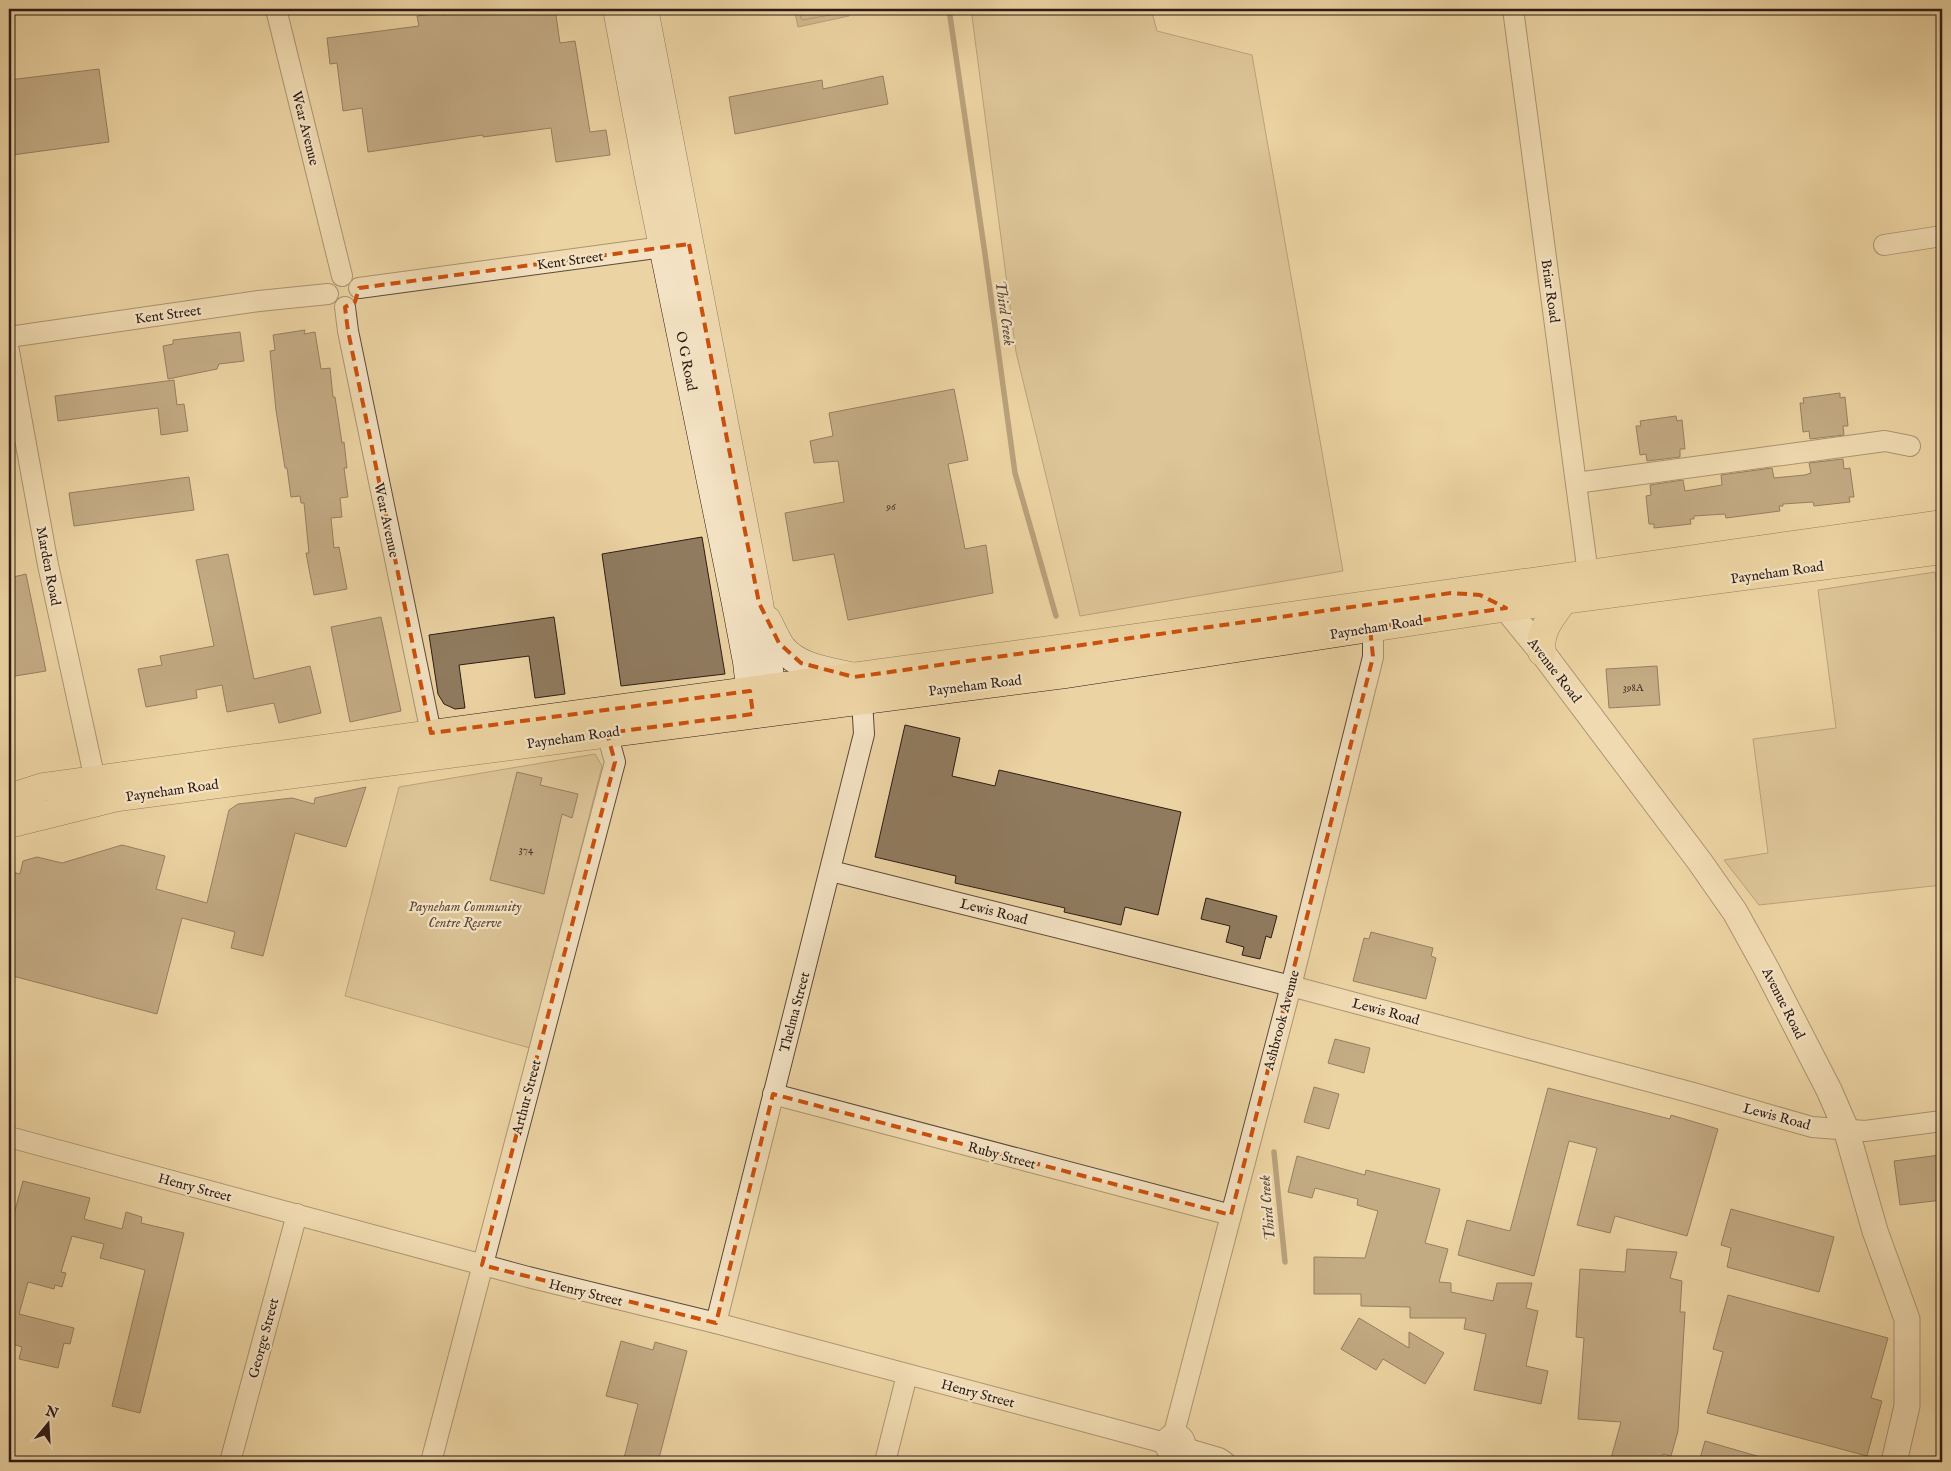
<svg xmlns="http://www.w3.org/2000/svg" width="1951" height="1471" viewBox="0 0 1951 1471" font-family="'IM FELL English',serif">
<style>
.green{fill:#cbb48b;stroke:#7c6850}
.water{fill:#ab9473;stroke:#78644d}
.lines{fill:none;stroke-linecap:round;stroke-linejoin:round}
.shore{stroke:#6c5844;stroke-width:1}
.stream{stroke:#78644d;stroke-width:5.5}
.building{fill:#907b5f;stroke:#2c1b15}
.minor-casing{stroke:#5c4938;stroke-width:22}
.tertiary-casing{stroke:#5c4938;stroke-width:27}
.secondary-casing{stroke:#2c1b15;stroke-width:29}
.primary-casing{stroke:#2c1b15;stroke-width:29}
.minor{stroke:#f3e2c3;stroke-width:20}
.tertiary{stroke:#f3e2c3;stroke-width:25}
.secondary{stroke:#f3e2c3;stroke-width:28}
.primary{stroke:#ecd3a3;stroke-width:28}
.marked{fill:none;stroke:#cc500d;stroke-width:4;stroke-dasharray:10 6;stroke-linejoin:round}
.labels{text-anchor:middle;stroke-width:4.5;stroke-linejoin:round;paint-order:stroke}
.number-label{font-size:11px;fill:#453328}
.street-label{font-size:14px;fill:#2c1b15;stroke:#f3e2c3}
.park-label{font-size:14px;font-style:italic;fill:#5c4938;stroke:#f3e2c3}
.water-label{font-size:15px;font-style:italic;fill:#584536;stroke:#f3e2c3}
</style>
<rect width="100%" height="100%" fill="#ecd3a3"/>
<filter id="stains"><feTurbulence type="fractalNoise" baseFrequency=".004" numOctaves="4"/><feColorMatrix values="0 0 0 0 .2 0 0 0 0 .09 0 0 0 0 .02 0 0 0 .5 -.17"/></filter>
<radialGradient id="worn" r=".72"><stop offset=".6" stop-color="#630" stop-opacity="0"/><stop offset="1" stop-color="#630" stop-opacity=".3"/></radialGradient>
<!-- green -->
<g class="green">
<path d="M971,9H1151L1157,31L1252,55L1343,571L1080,616L1016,352Z"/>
<path d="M1935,572L1942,622V885L1759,905L1724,860L1768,853L1753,739L1836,728L1818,590Z"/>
<path d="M595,754L602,766L530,1048L345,996L399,787Z"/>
</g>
<!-- water -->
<path class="water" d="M794,9H847L849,16L798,27Z"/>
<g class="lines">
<!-- shore -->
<path class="shore" d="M799,9L801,19L803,20L841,13L842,9"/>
<!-- stream -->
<g class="stream">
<path d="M949,9L985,254L1015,473L1056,616"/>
<path d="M1274,1152L1285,1262"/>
</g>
</g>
<!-- building -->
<g class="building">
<path d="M489,9H555L560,43L575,41L590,132L606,130L610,155L556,162L551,128L483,137V135L368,152L362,108L343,111L337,63L330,64L327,38L419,26L417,16L442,13V15Z"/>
<path d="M99,69L109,142L12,155L9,130V80Z"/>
<path d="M883,76L888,104L735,134L729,97L822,80L823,89Z"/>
<path d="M305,330L304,334L315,332L321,369L330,368L333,397H335L342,443L344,442L347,468H344L348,497L340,498L342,517L331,518L334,548L339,547L347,589L314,595L306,553H309L304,503H301L300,496L291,497L287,468H285L276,410L270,351L275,350L273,335Z"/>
<path d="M240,332L244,361L219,364L217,369L168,379L163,346L173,344V340Z"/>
<path d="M174,380L177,405L184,404L188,431L161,435L158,408L58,421L55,396Z"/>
<path d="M954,389L968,460L948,464L965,549L986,545L993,593L848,620L834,554L793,561L785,513L844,502L838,461L814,463L810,441L833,436L829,413Z"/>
<path d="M1840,393V398L1845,397L1848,426H1843L1844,435L1810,439L1809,431L1803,432L1800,403H1804L1803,398Z"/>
<path d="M1676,416L1677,421L1682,420L1685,449H1680V457L1647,461L1646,454L1640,455L1636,426H1641L1640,421Z"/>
<path d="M1843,459L1844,469L1850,468L1854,497H1849L1850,502L1814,506L1813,502L1783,504V506H1779L1780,511L1726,518L1725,514L1694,516V519H1690L1691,524L1654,528V524H1649L1646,496L1651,495L1650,485L1683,480L1685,491L1722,485L1721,475L1772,468L1774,478L1805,475L1811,473L1809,463Z"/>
<path d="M189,477L194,510L74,526L69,493Z"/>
<path d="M702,537L725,674L621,686L602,554Z"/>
<path d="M228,554L254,679L310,666L321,713L279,723L274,703L227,712L222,685L196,690L197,698L146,707L138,669L162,665L160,656L214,646L196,560Z"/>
<path d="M26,574L46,671L9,677V578Z"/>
<path d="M381,617L401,711L350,722L331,627Z"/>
<path d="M554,617L565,694L535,698L529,656L459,665L465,708L455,709L444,704L438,694L429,635Z"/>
<path d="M1657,666L1660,705L1609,708L1606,669Z"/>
<path d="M905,725L960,738L952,776L995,786L999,770L1181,812L1158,915L1125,907L1121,925L1064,912L1065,908L955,883L956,876L875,857Z"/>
<path d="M517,772L542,778L540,785L578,794L572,818L562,814L544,894L490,880Z"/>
<path d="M366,787L346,847L295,833L263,956L231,948L235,932L182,918L157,1014L9,975V871L20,874L23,861L37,857L62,863L122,845L165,856L156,889L207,903L229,810L238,804L292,798L314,804L315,798Z"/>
<path d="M1206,898L1277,916L1271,938L1266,936L1260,959L1242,955L1244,947L1226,942L1230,926L1201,919Z"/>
<path d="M1371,932L1433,948L1431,956L1436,958L1426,999L1353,981L1364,938L1369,939Z"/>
<path d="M1335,1039L1370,1048L1364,1073L1328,1063Z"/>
<path d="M1314,1087L1339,1094L1329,1129L1304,1122Z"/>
<path d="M1548,1088L1670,1119L1671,1115L1718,1129L1687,1236L1615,1216L1610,1233L1577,1225L1597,1148L1569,1141L1534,1276L1458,1255L1467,1220L1510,1231Z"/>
<path d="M1940,1155L1942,1172V1200L1900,1205L1894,1161Z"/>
<path d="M1297,1156L1365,1175L1366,1170L1440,1189L1425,1243L1448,1249L1439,1282L1451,1283V1292L1493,1301L1497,1283H1532L1526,1308L1538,1311L1526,1366L1548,1371L1541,1404L1474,1390L1486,1334L1464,1329L1466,1318H1410V1307L1361,1306V1294H1314V1257L1365,1258L1378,1211L1357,1205L1358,1199L1315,1188L1312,1198L1288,1192Z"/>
<path d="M23,1181L90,1198L84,1219L122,1229L126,1212L142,1217L141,1223L184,1233L140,1413L112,1406L145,1270L100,1258L104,1244L72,1236L61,1272L66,1273L62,1287L55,1285L54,1289L28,1282L19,1314L74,1328L70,1344L64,1343L58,1368L19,1359L22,1347L9,1343V1232Z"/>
<path d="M1731,1209L1834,1237L1819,1292L1727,1267L1731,1248L1721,1245Z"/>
<path d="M1627,1249L1677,1252L1670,1278L1682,1281L1680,1312H1685L1678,1431L1671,1456L1663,1454L1661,1462H1610L1621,1422L1578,1419L1584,1338L1576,1337L1580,1269L1625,1272Z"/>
<path d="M1728,1295L1888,1338L1871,1398L1882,1401L1867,1456L1707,1413L1723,1352L1713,1349Z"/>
<path d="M1359,1318L1409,1348V1332L1444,1353L1425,1384L1383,1359L1376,1370L1341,1349Z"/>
<path d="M621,1341L653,1350L655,1342L687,1351L658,1462H623L638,1404L606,1396Z"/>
<path d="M1705,1441L1764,1458V1462H1699Z"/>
</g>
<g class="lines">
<!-- minor casing -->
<g class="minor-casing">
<g id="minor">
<path d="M276,9L342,276"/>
<path d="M1513,9L1588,574"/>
<path d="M1884,245L1942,236"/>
<path d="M359,288L663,247"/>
<path d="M345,307L348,331L431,733"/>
<path d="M9,337L259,301L328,294"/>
<path d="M9,351L48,565L95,780"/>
<path d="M1576,483L1885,441L1910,446"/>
<path d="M831,871L1291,986L1693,1093L1812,1127L1865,1131L1942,1121"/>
<path d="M773,1094L1231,1215"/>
<path d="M9,1137L528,1277L716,1323L1165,1443"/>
<path d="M716,1323L864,734L862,700"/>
<path d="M1174,1433L1291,986L1373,657V640L1367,616"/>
<circle cx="1175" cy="1444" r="10"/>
<path d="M1185,1448L1219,1458L1225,1462"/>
<path d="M230,1462L297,1214"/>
<path d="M431,1462L615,762L607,733"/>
<path d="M885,1462L907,1375"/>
</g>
</g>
<!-- tertiary casing -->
<g class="tertiary-casing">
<path id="tertiary" d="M1506,608L1542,652L1700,862L1735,912L1766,968L1829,1090L1846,1129L1875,1231L1907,1319V1406L1894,1462"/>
</g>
<!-- secondary casing -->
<g class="secondary-casing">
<g id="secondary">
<path d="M617,9L648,173L736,604L747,662L753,714"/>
<path d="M644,9L759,603L775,710"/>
<path d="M767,620C772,629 776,640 782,648C799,668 827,671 850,676"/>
</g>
</g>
<!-- primary casing -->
<g class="primary-casing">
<g id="primary">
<path d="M1542,652C1538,632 1552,616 1563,601"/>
<path d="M9,798L43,787L1064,648L1942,524"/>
<path d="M9,824L118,797L1065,674L1488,610L1942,550"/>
</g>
</g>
<!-- minor -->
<use href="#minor" class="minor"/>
<!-- tertiary -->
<use href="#tertiary" class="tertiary"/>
<!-- secondary -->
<use href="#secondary" class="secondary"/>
<!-- primary -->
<use href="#primary" class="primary"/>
</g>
<!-- marked area -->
<path d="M0 0H1951V1471H0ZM689,244L759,603L779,643L801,663L854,677L1451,593L1480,595L1506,608L1370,628L1373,657L1231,1215L773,1094L716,1323L482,1265L615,762L607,733L753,714L750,691L431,733L348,331L345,307L355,302L359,288Z" fill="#ecd3a3" fill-opacity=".55" fill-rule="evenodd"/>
<path class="marked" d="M689,244L759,603L779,643L801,663L854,677L1451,593L1480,595L1506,608L1370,628L1373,657L1231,1215L773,1094L716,1323L482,1265L615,762L607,733L753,714L750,691L431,733L348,331L345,307L355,302L359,288Z"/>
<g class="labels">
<!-- number labels -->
<g class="number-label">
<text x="891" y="510">96</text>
<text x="1633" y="691">398A</text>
<text x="526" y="853">374</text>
</g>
<!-- street labels -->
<g class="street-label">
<text transform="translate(306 128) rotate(76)" y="5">Wear Avenue</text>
<text transform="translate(570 260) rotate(-8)" y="5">Kent Street</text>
<text transform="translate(1551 291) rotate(82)" y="5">Briar Road</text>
<text transform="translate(168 314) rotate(-8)" y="5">Kent Street</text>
<text transform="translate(687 361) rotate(79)" y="5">O G Road</text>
<text transform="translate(387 520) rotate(78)" y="5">Wear Avenue</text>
<text transform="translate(49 566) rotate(79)" y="5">Marden Road</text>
<text transform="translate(1777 572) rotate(-8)" y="5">Payneham Road</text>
<text transform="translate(1376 627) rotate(-9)" y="5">Payneham Road</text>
<text transform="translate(1555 670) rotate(52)" y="5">Avenue Road</text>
<text transform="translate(975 685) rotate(-7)" y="5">Payneham Road</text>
<text transform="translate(573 737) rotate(-8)" y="5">Payneham Road</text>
<text transform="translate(172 790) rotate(-8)" y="5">Payneham Road</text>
<text transform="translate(994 911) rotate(14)" y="5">Lewis Road</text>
<text transform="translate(1784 1003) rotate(63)" y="5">Avenue Road</text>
<text transform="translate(1386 1011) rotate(15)" y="5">Lewis Road</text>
<text transform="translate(794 1012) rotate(-75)" y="5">Thelma Street</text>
<text transform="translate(1281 1020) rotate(-75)" y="5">Ashbrook Avenue</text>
<text transform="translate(526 1097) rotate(-75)" y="5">Arthur Street</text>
<text transform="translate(1777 1116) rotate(15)" y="5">Lewis Road</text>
<text transform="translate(1002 1155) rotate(15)" y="5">Ruby Street</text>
<text transform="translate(195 1187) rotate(15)" y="5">Henry Street</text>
<text transform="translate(586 1292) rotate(14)" y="5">Henry Street</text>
<text transform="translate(263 1338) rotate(-75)" y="5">George Street</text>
<text transform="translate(978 1393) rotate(15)" y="5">Henry Street</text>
</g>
<!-- park labels -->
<g class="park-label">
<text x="465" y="911">Payneham Community<tspan x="465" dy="16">Centre Reserve</tspan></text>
</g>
<!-- water labels -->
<g class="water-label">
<text transform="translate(1005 313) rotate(82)" y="5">Third Creek</text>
<text transform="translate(1267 1208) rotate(-95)" y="5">Third Creek</text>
</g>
</g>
<!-- margin -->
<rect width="1951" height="1471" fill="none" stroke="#ecd3a3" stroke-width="30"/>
<rect x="10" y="10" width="1931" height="1451" fill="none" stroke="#2c1b15" stroke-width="2.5"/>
<rect x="15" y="15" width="1921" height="1441" fill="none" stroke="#2c1b15"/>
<!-- north arrow -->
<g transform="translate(48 1424) rotate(18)" stroke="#f3e2c3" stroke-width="4" paint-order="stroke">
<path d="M0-4L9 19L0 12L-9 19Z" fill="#2c1b15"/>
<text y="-8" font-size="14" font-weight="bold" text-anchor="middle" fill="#2c1b15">N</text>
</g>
<rect width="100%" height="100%" filter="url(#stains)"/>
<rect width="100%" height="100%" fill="url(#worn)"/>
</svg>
